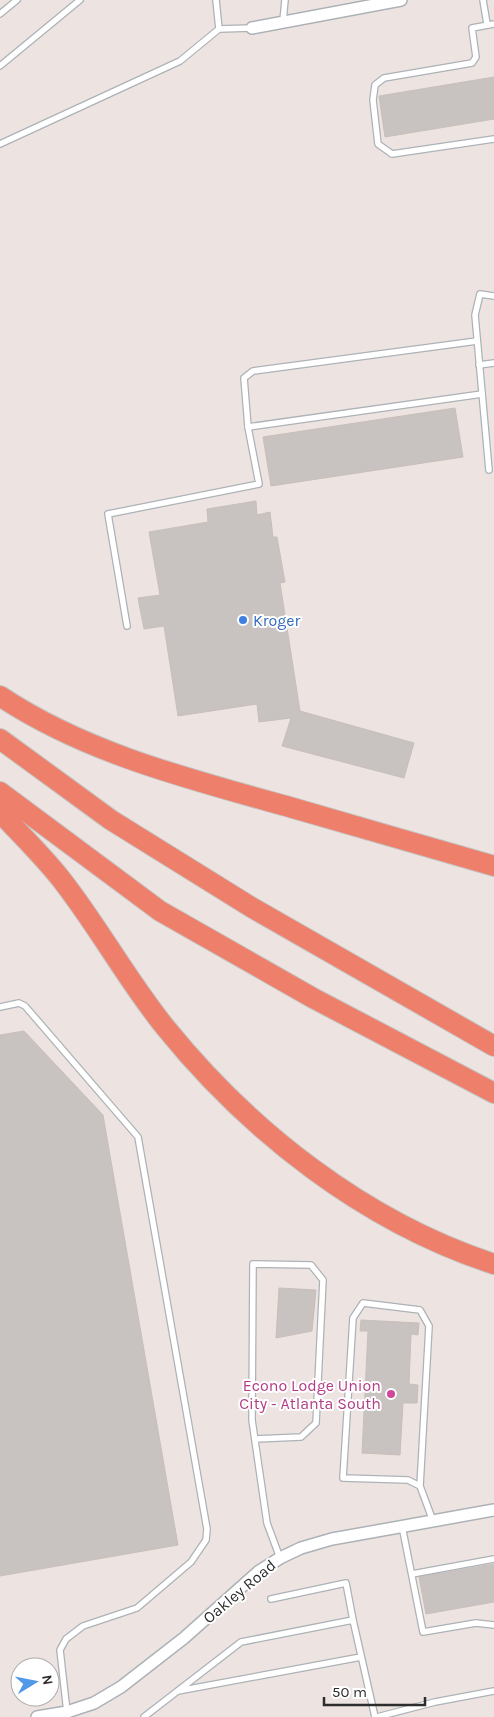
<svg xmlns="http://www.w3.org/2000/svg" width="494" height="1717" viewBox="0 0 494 1717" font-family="Karla,sans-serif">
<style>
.building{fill:#c8c2c0;stroke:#c8bfba}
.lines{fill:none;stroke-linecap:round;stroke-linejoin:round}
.lane-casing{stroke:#adb2b7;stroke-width:8}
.street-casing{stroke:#adb2b7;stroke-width:14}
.highway-casing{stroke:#c4c4c4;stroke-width:22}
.lane{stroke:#fff;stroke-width:5.5}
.street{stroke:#fff;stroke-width:11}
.highway{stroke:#ee7f6a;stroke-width:20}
.shop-dot{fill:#3f7fe0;stroke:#fff;stroke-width:2}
.hotel-dot{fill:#d1479c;stroke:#fff;stroke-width:2}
.labels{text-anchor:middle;stroke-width:4;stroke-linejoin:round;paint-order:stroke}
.shop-label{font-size:16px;fill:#366cbe;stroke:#fff;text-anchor:start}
.hotel-label{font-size:16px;fill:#b23c85;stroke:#fff;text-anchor:end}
.street-label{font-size:16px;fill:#2d2d2d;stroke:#fff}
</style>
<rect width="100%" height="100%" fill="#ede4e1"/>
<!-- building -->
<g class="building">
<path d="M494,77V119L385,137L379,96Z"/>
<path d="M455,408L463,457L271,486L263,437Z"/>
<path d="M256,501L257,515L270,512L273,537H277L285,582L280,583L300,711L414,743L404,778L282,746L291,718L259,722L257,704L178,716L164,626L144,629L138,598L160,595L149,532L208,522L207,509Z"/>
<path d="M24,1031L103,1115L178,1545L0,1576V1035Z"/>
<path d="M279,1288L316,1290L312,1331L276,1338Z"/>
<path d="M361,1320L419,1323L418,1335L411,1334L409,1384L418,1385L417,1403H403L400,1455L362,1453L368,1331H360Z"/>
<path d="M494,1564V1602L426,1614L419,1577Z"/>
</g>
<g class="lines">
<!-- lane casing -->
<g class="lane-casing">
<g id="lane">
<path d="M216,0L219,29"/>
<path d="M483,0L487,24"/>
<path d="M0,14L17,0"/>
<path d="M283,21L285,0"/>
<path d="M494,24L472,28L476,57L472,63L384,78L375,85L373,100L378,144L392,154L494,139"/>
<path d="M0,66L80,0"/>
<path d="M0,144L180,61L219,29L252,28"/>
<path d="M479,365L494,363"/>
<path d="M248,427L244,378L253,371L477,341"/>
<path d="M489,470L475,315L480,294L494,296"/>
<path d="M127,626L108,514L259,484L248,427L482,394"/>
<path d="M0,1007L19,1003L25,1006L138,1137L207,1529L206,1540L191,1562L137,1608L83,1626L66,1639L60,1650L67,1712"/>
<path d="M255,1439L301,1437L316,1423L323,1280L311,1265L253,1264L252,1420L267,1523L280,1558"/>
<path d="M420,1486L429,1326L420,1310L363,1303L353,1318L343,1478L408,1480L420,1486L433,1521"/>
<path d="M402,1526L423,1632L476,1623L494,1625"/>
<path d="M412,1574L494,1559"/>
<path d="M271,1599L346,1583L353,1620"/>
<path d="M178,1691L361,1657"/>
<path d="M144,1717L241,1642L353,1620L375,1717"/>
<path d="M377,1717L435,1702L494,1691"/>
</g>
</g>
<!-- street casing -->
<g class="street-casing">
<g id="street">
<path d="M252,28L401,0"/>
<path d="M37,1717L67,1712L94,1703L121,1687L184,1638L258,1572L280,1558L301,1548L332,1539L494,1510"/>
</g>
</g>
<!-- highway casing -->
<g class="highway-casing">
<g id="highway">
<path d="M0,696C87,754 193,780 293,808C360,827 427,847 494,866"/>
<path d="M0,739L111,820L251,907L494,1046"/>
<path d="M0,792L160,911L313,998L494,1093"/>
<path d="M0,812C20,834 42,855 61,879C98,926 127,980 165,1027C250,1132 365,1222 494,1264"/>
</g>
</g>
<!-- lane -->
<use href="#lane" class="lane"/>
<!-- street -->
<use href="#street" class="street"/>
<!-- highway -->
<use href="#highway" class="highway"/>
</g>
<!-- markers -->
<circle class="shop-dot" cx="243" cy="620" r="5"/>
<circle class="hotel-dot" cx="391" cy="1394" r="5"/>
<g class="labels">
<!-- shop labels -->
<g class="shop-label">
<text x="253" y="626">Kroger</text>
</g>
<!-- hotel labels -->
<g class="hotel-label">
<text x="381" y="1391">Econo Lodge Union<tspan x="381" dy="18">City - Atlanta South</tspan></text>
</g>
<!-- street labels -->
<g class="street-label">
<text transform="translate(239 1591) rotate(-40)" y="6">Oakley Road</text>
</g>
</g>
<!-- north arrow -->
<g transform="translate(35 1682) rotate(80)"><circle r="24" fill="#ffffff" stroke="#ababab"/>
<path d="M0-4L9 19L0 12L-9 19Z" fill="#5298e8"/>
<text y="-8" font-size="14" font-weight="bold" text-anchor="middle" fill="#2d2d2d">N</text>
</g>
<!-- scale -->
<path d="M324 1697v8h101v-8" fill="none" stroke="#2d2d2d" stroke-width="2.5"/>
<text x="332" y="1697" font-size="15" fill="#2d2d2d" stroke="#ffffff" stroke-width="4" paint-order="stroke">50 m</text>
</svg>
